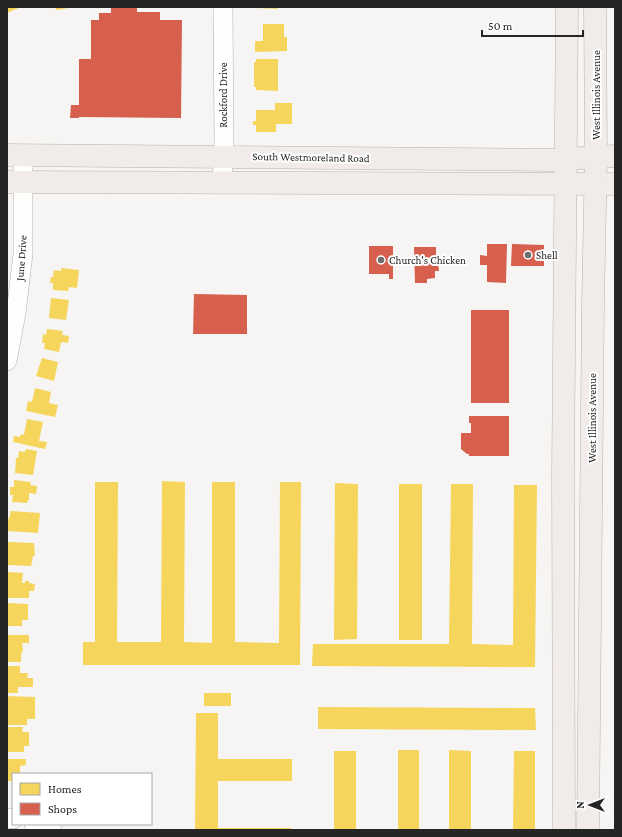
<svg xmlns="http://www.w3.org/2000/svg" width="622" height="837" viewBox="0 0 622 837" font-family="'Crimson Pro',serif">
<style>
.homes{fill:#f6d55c}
.shops{fill:#d6604d}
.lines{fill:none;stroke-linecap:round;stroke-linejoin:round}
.minor-casing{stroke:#b0afad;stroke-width:20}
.major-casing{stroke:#bab0ac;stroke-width:23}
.minor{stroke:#fefefd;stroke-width:19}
.major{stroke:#f1ece9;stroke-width:22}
.poi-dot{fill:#6e6e6c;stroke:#fff;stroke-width:1.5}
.labels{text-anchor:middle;stroke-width:4;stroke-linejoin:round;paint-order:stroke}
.street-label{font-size:11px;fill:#252523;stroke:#fff}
.poi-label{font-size:11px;fill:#252523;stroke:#fff;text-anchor:start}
</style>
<rect width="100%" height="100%" fill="#f6f5f3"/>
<!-- homes -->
<g class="homes">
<path d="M7,7H21L7,13Z"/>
<path d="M55,7H69V8L56,10Z"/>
<path d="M257,7H277V9L257,8Z"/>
<path d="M263,24H284V37H287V51L255,52V41H263Z"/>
<path d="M256,59H278V91L256,90V87H254V62H256Z"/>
<path d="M275,103H292V124H276V132H256V125H253V121H256V110H275Z"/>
<path d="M61,268L79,270L77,288L69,287L68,291L53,290V283H50L51,277H53L54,270L61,271Z"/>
<path d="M51,298L69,300L66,320L49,318Z"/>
<path d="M47,329L63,331L62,335L69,336L68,343L61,342L59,352L44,349L45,343H42L43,334L46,335Z"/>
<path d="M42,358L58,362L54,381L36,376Z"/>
<path d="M35,388L51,392L49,403L58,405L55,417L26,411L28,401L32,402Z"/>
<path d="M27,419L43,422L39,441L47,442L45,449L13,442L14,436L20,437L21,434L24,435Z"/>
<path d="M26,449L37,451L33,475L15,473L16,458H18L19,451L25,452Z"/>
<path d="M14,480L31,482L30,485L37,486L36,494L29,493V500H28L27,503L12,502L13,495H10V487H14Z"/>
<path d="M162,481L185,482L184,642L212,643V482H235V642L279,643L280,482H301L300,665H83V642H95V482H118L117,642H161Z"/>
<path d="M335,483L358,484L357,639L334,640Z"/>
<rect x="399" y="484" width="23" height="156"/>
<path d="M451,484H473L472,644L513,645L514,485H537L535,667L312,666L313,644H449Z"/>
<path d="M11,511L40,513L38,533L7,531V519H9Z"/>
<path d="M8,542L34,543L35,556H33L31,566L7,565Z"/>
<path d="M7,572L23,573L22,583H25V581H29V583L35,584L34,591H29V598H7Z"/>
<path d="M7,603L28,604V620H22V626H7Z"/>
<path d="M7,635H29V643H22L23,650L21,655V662H7Z"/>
<path d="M7,666H20V673H28L27,678H33V687H18V693H7Z"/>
<rect x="204" y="693" width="27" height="13"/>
<path d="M7,696L35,697V719H27V725H7Z"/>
<path d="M318,707L535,708L536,730L318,729Z"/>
<path d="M196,713H218V759H292V781H218V828H291V830H195Z"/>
<path d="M7,727H23L22,732H29V746H24V752H8Z"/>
<rect x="398" y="750" width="21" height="80"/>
<path d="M449,750L471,751V830H449Z"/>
<rect x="334" y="751" width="22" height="79"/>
<path d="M514,751H535V830H513Z"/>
<path d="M7,759H26V765L20,766V774H13V781H7Z"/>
</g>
<!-- shops -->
<g class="shops">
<path d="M111,8H137V12H160V20H182L181,118L79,117V118H70L71,105H79V59H91V20H99V13H111Z"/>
<path d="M487,244H507L506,283L487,282V265H480V255L487,256Z"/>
<path d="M512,244L544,245V266H511Z"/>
<path d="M369,246H393V279H389V274H369Z"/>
<path d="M414,247H436V263H438L439,271H435V278L427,279V283H415Z"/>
<path d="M194,294L247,295V334H193Z"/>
<rect x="471" y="310" width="38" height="93"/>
<path d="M469,416H509V456H469V454H467L461,449V433H471V423H469Z"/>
</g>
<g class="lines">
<!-- minor casing -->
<g class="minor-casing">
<g id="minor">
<path d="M222,183L224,144L223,7"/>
<path d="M7,361L16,313L23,254V155"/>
<path d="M7,818L13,819"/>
<path d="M34,824L52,830"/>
</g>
</g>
<!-- major casing -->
<g class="major-casing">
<g id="major">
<path d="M7,155L551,160L615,156"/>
<path d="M7,182L615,184"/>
<path d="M564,830L563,474L567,7"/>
<path d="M588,830L593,303L596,157L595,7"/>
</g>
</g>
<!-- minor -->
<use href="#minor" class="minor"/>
<!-- major -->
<use href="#major" class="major"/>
</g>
<!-- markers -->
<g class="poi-dot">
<circle cx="528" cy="255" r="4"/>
<circle cx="381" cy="260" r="4"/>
</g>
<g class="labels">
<!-- street labels -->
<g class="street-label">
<text transform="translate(223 95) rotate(-90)" y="4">Rockford Drive</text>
<text transform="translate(596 95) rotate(-90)" y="4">West Illinois Avenue</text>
<text transform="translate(311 157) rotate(1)" y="4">South Westmoreland Road</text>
<text transform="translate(21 258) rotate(-86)" y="4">June Drive</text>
<text transform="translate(592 418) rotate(-90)" y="4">West Illinois Avenue</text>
</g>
<!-- poi labels -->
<g class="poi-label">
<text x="536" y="259">Shell</text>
<text x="389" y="264">Church's Chicken</text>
</g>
</g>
<!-- border -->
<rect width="622" height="837" fill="none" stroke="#252523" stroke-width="16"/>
<!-- legend -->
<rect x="12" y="773" width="140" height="52" fill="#ffffff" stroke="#a8a8a7"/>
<rect x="20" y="783" width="20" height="12" fill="#f6d55c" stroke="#a8a8a7"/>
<text x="48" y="793" font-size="12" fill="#252523">Homes</text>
<rect x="20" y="803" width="20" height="12" fill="#d6604d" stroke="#a8a8a7"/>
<text x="48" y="813" font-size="12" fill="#252523">Shops</text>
<!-- north arrow -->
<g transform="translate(590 805) rotate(270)" stroke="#ffffff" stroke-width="3" paint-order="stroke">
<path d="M0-3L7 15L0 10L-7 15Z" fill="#252523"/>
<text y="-6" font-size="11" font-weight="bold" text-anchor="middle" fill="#252523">N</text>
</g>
<!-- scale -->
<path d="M482 30v6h101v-6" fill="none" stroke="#252523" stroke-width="2"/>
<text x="488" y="30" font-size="12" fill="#252523" stroke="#ffffff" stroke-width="3" paint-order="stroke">50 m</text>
</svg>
